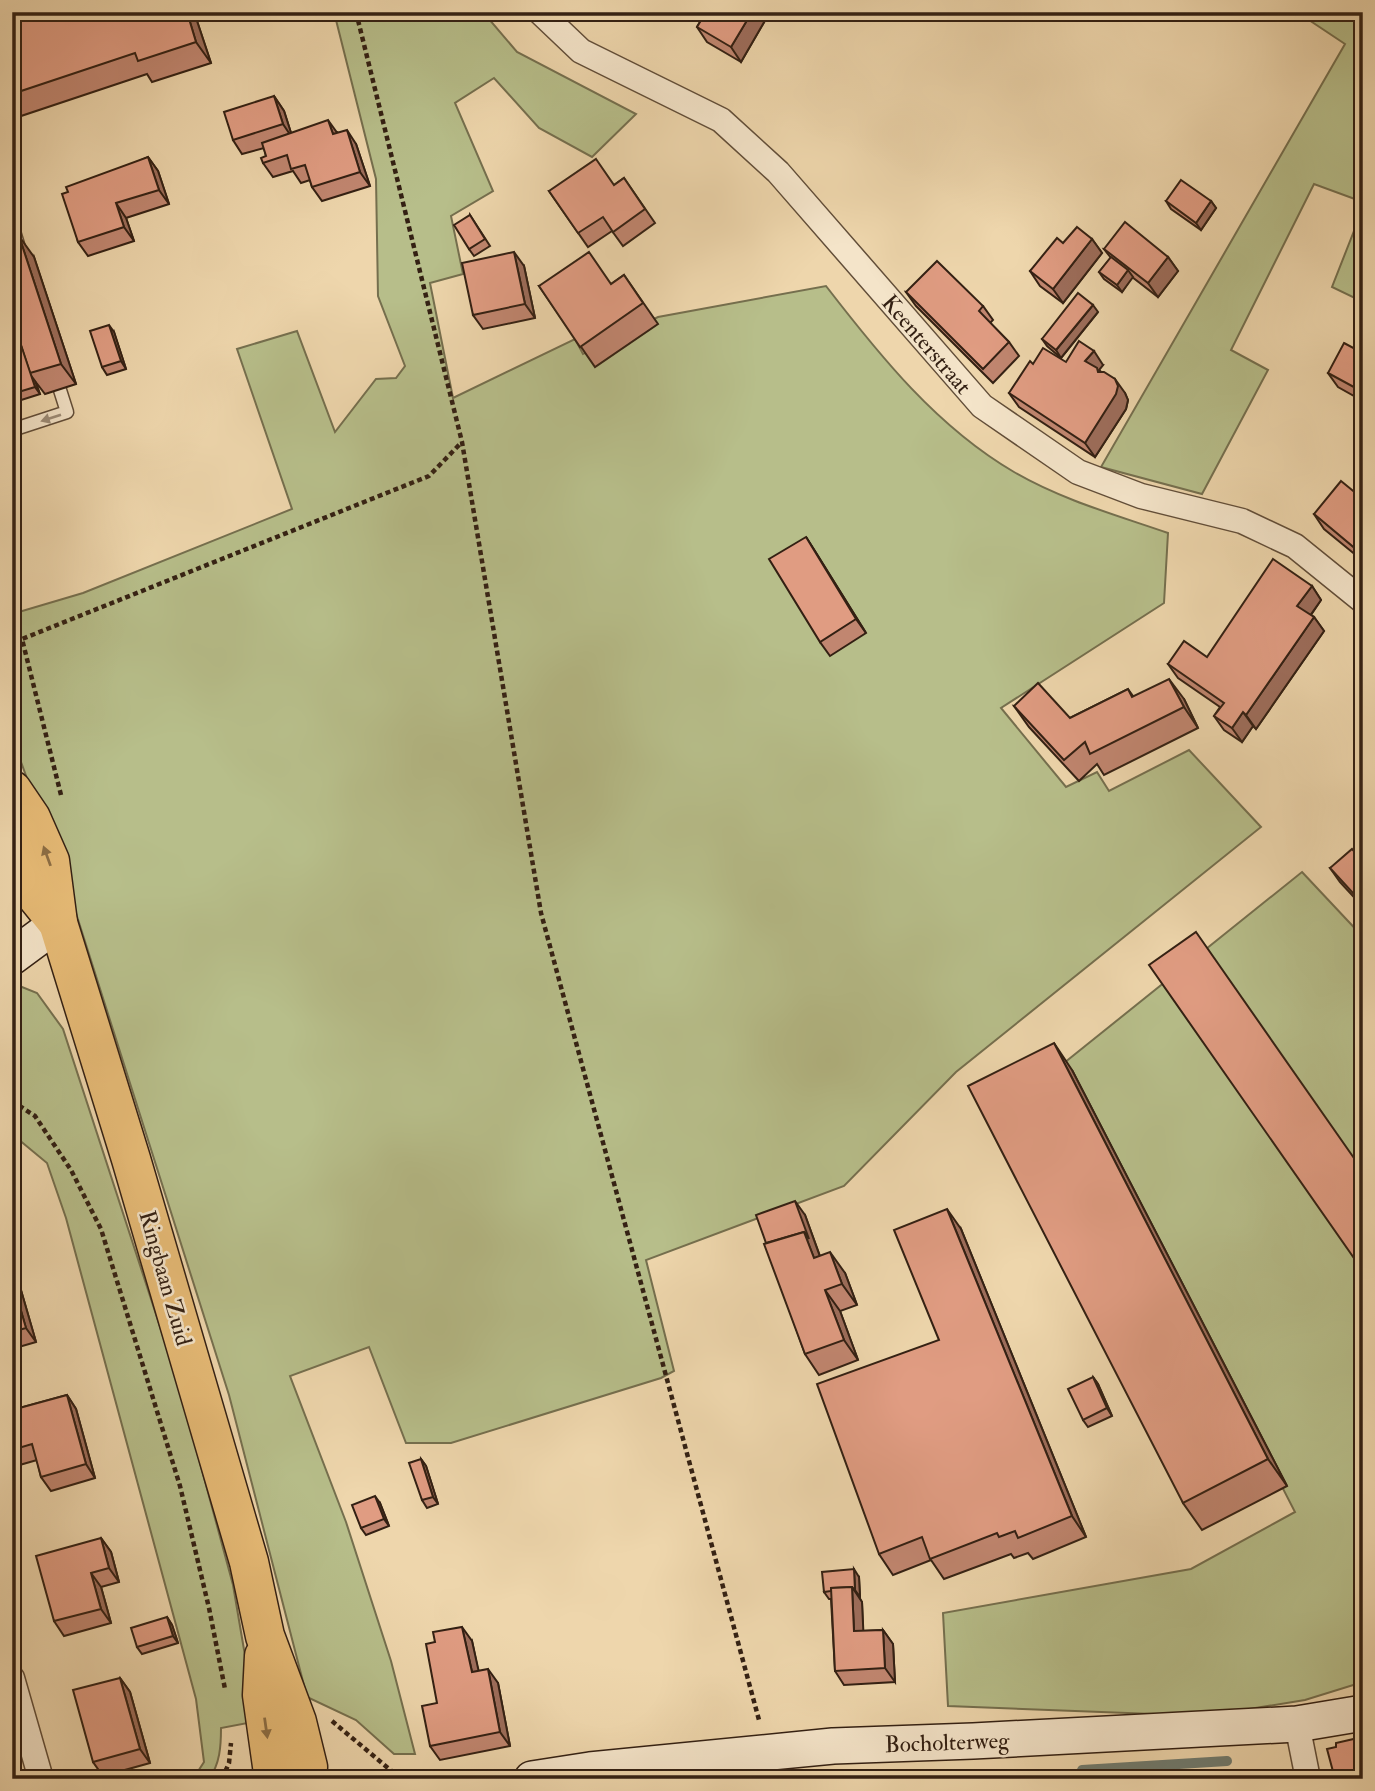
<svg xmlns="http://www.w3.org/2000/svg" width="1375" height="1791" viewBox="0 0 1375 1791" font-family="'IM FELL Double Pica',serif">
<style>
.green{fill:#b7be8a;stroke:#756f4e;stroke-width:2}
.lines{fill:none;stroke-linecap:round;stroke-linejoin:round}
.stream{stroke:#717c70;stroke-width:10}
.lane-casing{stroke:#624e39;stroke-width:15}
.street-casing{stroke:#624e39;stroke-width:27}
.secondary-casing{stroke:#332013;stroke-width:38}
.primary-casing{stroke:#332013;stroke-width:41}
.path{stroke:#332013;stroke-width:4.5;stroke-dasharray:5 3.5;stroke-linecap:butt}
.lane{stroke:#f4e4c9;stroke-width:12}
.street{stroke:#f4e4c9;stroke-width:24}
.secondary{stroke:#f4e4c9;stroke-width:35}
.primary{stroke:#e7bb76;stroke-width:38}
.wall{fill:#c18670;stroke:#332013;stroke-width:2}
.shaded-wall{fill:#9d6d5b;stroke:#332013;stroke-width:2}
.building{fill:#e09c82;stroke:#332013;stroke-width:2}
.oneway{fill:#9d8c77}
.oneway2{fill:#8d6e44}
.labels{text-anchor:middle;stroke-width:5;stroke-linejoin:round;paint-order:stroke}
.street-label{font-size:23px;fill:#332013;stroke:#f4e4c9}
</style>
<rect width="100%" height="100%" fill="#eed6ac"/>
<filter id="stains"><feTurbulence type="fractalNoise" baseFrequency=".00286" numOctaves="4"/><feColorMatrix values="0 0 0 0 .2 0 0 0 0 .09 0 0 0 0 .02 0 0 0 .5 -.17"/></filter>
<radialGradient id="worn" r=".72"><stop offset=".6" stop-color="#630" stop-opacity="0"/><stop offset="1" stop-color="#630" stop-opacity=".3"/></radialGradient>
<!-- green -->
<g class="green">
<path d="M334,12H370L372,18L378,12H483L517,52L636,114L592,157L539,128L494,78L455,103L493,191L451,216L463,274L430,283L453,398L575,339L583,354L658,317L826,286C880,356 937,427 1014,472C1062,500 1116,515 1168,533L1164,603L1001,708L1066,787L1097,772L1109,791L1189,750L1261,827L956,1072L844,1186L646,1260L674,1371L661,1378L451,1443H406L369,1347L290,1376L346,1522L391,1661L415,1754H394L356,1720L307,1697L229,1395L75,910L21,762L12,722V614L83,593L292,509L237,349L297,331L335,432L376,379L396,378L405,366L378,296L376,179Z"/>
<path d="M1297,12H1363V202L1314,184L1231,350L1268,370L1202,494L1101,467L1345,44Z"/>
<path d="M1363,208V302L1332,287Z"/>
<path d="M1302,872L1363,937V1682L1305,1700L1206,1716L948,1706L943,1613L1191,1569L1295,1512L1064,1063Z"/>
<path d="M12,983L37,993L63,1029L179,1385L233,1585L249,1679L253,1722L221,1728C221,1746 220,1764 209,1779H193L204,1762L196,1699L66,1218L47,1163L12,1134Z"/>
</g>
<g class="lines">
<!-- stream -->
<path class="stream" d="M1082,1770L1227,1761"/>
<!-- lane casing -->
<g class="lane-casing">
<g id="lane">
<path d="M12,225L20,251"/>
<path d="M12,430L67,412L60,390"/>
</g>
</g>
<!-- street casing -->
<g class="street-casing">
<g id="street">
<path d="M540,12L581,51L721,120L778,172L982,406L1078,472L1141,496L1242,521L1295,546L1363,601"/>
<path d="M12,1678L41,1779"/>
<path d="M1297,1724L1308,1779"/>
</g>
</g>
<!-- secondary casing -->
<g class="secondary-casing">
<g id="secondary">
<path d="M12,957L58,923"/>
<path d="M532,1779L590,1770L833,1746L973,1741L1297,1724L1363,1713"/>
</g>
</g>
<!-- primary casing -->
<g class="primary-casing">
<g id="primary">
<path d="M12,790L31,818L50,861L58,923L131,1159L249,1562L265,1636L297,1722L308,1767"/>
<path d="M12,845L24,881L58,923"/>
<path d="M264,1656L262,1695L273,1773"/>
</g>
</g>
<!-- path -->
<g class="path">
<path d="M356,12L462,442L541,913L759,1720"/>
<path d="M61,795L22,639L429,476L461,443"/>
<path d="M12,1101L35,1116L71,1170L101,1229L180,1486L209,1608L225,1689"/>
<path d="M332,1721L401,1779"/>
<path d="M222,1779L229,1763L231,1743"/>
</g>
<!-- lane -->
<use href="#lane" class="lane"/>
<!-- street -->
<use href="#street" class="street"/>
<!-- secondary -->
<use href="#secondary" class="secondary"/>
<!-- primary -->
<use href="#primary" class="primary"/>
</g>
<!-- wall -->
<g class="wall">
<path d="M12,12H194L211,63L152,82L147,74L12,119Z"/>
<path d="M706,12H770L741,62L707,42L697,27Z"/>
<path d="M274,96L284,111L291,133L337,132L356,144L370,186L322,201L312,187L310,180L301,183L293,171L273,177L263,163L266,156L264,148L242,154L233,140Z"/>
<path d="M148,157L158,171L169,204L126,218L134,241L88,256L78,242L68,192Z"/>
<path d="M624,178L655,223L623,246L612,231L588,247L549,191L614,185Z"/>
<path d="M1166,201H1211L1216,208L1201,230L1171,209Z"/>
<path d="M470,215L490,246L474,256L469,249Z"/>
<path d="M1092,239L1102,253L1063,303L1040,286L1030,271L1063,243Z"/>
<path d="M1104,249L1168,257L1178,271L1158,297L1132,277L1122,292L1104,279L1099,272L1111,258Z"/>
<path d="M34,257L76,384L45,394L35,381L40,394L12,403V331L16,330Z"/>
<path d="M524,266L535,318L483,329L473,315Z"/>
<path d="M624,275L658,324L595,367L539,286L611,284Z"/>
<path d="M906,292L983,306L993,320L990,323L1009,342L1019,356L993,383L916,306Z"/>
<path d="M1098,312L1061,358L1047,346L1042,339Z"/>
<path d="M114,332L126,369L107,375L102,367Z"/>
<path d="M1363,353V401L1338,387L1328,373Z"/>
<path d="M1066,362L1103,365L1099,370L1125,393L1128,400L1126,409L1095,457L1019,407L1009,393Z"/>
<path d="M1363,499V561L1324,529L1314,514Z"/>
<path d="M806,537L866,633L830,656L820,642Z"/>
<path d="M1312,586L1321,600L1311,615L1314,617L1324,631L1256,729L1253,726L1242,742L1224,730L1214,716L1220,707L1178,678L1168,664L1207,657Z"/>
<path d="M1128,689L1133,696L1184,699L1198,728L1104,775L1097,764L1079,781L1029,727L1014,706L1070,718Z"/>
<path d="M1363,861V907L1340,882L1330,868Z"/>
<path d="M1072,1070L1287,1486L1202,1530L1183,1503Z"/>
<path d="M805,1215L820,1256L845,1273L857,1305L840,1311L858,1360L819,1375L805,1354L766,1243Z"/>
<path d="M961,1229L1086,1537L1033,1559L1028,1553L1014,1558L1011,1554L944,1579L931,1560L893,1575L879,1554L939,1340Z"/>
<path d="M12,1268L16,1273L36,1342L12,1349Z"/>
<path d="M1093,1377L1098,1384L1112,1416L1088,1427L1083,1420Z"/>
<path d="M67,1395L76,1409L95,1478L51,1491L41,1477L37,1460L16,1466L12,1460V1410Z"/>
<path d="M421,1459L426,1466L438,1504L427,1508L422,1500Z"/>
<path d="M380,1503L389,1526L366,1535L361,1528Z"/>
<path d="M101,1538L111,1552L119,1582L101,1587L111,1623L64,1636L54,1621Z"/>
<path d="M859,1577L860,1597H859L862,1602L863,1631L883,1630L893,1644L895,1682L844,1685L835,1671L831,1599H829L824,1592Z"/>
<path d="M167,1617L172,1625L178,1643L142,1654L137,1647Z"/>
<path d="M472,1641L478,1670L498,1683L510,1746L440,1760L430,1746L437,1703Z"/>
<path d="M120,1678L130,1692L150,1763L103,1776L93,1762Z"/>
</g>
<!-- shaded-wall -->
<g class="shaded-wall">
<path d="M187,12H194L211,63L196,42Z"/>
<path d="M752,12H770L741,62L731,47Z"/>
<path d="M274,96L284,111L293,139L283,124Z"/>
<path d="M328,120L338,134H333Z"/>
<path d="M347,130L356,144L370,186L360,172Z"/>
<path d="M148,157L158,171L169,204L159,190Z"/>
<path d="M1211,201L1216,208L1201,230L1196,223Z"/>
<path d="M116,203L126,218L134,241L124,227Z"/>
<path d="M19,236L34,257L76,384L61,364Z"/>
<path d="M1092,239L1102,253L1063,303L1053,289Z"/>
<path d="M514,252L524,266L535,318L525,304Z"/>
<path d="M1168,257L1178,271L1158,297L1148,283Z"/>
<path d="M1128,270L1133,277L1122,292L1117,285Z"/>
<path d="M1093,305L1098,312L1061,358L1056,350Z"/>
<path d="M109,325L114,332L126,369L121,361Z"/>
<path d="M1094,351L1103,365L1099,370L1107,382L1085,361Z"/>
<path d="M30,374L35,381L40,394L35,387Z"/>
<path d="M1115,379L1125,393L1128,400L1126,409L1095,457L1085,443Z"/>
<path d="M806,537L815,551L866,633L856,619Z"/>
<path d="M1312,586L1321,600L1307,620L1297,606Z"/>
<path d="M1314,617L1324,631L1256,729L1246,715Z"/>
<path d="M1169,679L1184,699L1198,728L1184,707Z"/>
<path d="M1243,712L1253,726L1242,742L1232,728Z"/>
<path d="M1054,1043L1072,1070L1287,1486L1268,1459Z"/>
<path d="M795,1201L805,1215L828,1279L814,1258L804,1232Z"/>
<path d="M947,1209L961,1229L1086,1537L1072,1516Z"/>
<path d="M830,1252L845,1273L857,1305L842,1284Z"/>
<path d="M12,1268L16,1273L36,1342L26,1328L12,1280Z"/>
<path d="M825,1290L840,1311L858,1360L844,1340Z"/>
<path d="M1093,1377L1098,1384L1112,1416L1107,1408Z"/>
<path d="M67,1395L76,1409L95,1478L86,1464Z"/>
<path d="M421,1459L426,1466L438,1504L433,1497Z"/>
<path d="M375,1496L380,1503L389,1526L384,1519Z"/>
<path d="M101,1538L111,1552L119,1582L109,1568Z"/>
<path d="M854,1569L859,1577L860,1597L855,1590Z"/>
<path d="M91,1573L101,1587L111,1623L101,1609Z"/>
<path d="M852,1587L862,1602L864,1645L854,1631Z"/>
<path d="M167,1617L172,1625L178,1643L173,1636Z"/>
<path d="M462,1627L472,1641L482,1686L472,1672Z"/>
<path d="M883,1630L893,1644L895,1682L885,1668Z"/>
<path d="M488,1669L498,1683L510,1746L500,1732Z"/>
<path d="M120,1678L130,1692L150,1763L140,1749Z"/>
</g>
<!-- building -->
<g class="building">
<path d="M12,12H187L196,42L138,61L135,53L12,94Z"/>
<path d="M706,12H752L731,47L697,27Z"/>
<path d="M274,96L283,124L233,140L224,112Z"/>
<path d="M328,120L333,134L347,130L360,172L312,187L305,165L291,169L287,155L263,163L261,158L266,156L262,143Z"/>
<path d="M148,157L159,190L116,203L124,227L78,242L62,194L68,192L66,187Z"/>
<path d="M596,159L614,185L624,178L645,209L613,232L603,217L578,233L549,191Z"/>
<path d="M1181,180L1211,201L1196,223L1166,201Z"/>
<path d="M470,215L485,239L469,249L454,225Z"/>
<path d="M1125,222L1168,257L1148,283L1104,249Z"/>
<path d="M1077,227L1092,239L1053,289L1030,271L1057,238L1063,243Z"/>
<path d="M19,236L61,364L30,373L12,318V239Z"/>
<path d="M514,252L525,304L473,315L462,263Z"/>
<path d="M589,252L611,284L624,275L643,303L580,347L539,286Z"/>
<path d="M1111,257L1128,270L1117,285L1099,272Z"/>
<path d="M937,261L983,306L979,311L1009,342L983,369L906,292Z"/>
<path d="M1078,293L1093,305L1056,350L1042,339Z"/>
<path d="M109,325L121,361L102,367L90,331Z"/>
<path d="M16,330L35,387L12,394V331Z"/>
<path d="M1079,341L1094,351L1085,361L1097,368L1098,372H1104L1115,379L1118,386L1116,394L1085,443L1009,393L1030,361L1033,364L1043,348L1066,362Z"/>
<path d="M1344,343L1363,353V392L1328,373Z"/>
<path d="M1341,481L1363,499V555L1314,514Z"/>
<path d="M806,537L856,619L820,642L769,559Z"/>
<path d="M1273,559L1312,586L1297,606L1314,617L1246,715L1243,712L1232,728L1214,716L1224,703L1168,664L1184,641L1207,657Z"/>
<path d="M1169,679L1184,707L1090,754L1085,742L1064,760L1014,706L1038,683L1070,718L1128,689L1132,697Z"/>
<path d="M1352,849L1363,861V904L1330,868Z"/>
<path d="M1196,932L1363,1171V1271L1149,965Z"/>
<path d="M1054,1043L1268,1459L1183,1503L968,1086Z"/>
<path d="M795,1201L809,1239L804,1232L766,1243L756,1215Z"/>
<path d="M947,1209L1072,1516L1018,1538L1015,1531L999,1537L997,1533L930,1559L922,1537L879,1554L817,1384L939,1340L894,1230Z"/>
<path d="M804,1232L814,1258L830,1252L842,1284L825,1290L844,1340L805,1354L764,1244Z"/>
<path d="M12,1280L26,1328L12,1332Z"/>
<path d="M1093,1377L1107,1408L1083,1420L1068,1389Z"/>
<path d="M67,1395L86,1464L41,1477L32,1444L12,1450V1410Z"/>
<path d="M421,1459L433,1497L422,1500L409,1463Z"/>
<path d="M375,1496L384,1519L361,1528L352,1505Z"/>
<path d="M101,1538L109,1568L91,1573L101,1609L54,1621L36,1556Z"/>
<path d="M854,1569L855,1590L852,1587L831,1588V1591L824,1592L822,1572Z"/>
<path d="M852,1587L854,1631L883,1630L885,1668L835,1671L831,1588Z"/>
<path d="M167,1617L173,1636L137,1647L131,1628Z"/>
<path d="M462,1627L472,1672L488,1669L500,1732L430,1746L422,1706L437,1703L426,1644L435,1642L433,1632Z"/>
<path d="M120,1678L140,1749L93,1762L73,1690Z"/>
<path d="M1358,1738L1359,1741L1363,1740V1779H1335L1327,1749L1336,1747V1743Z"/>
</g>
<!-- one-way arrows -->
<defs><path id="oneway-solid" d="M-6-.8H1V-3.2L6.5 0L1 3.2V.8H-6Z" transform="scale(1.75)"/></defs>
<use class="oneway" href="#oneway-solid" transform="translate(51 418) rotate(162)"/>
<g class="oneway2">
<use href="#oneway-solid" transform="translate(47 856) rotate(-110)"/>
<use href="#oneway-solid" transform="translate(266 1728) rotate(82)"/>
</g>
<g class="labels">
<!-- street labels -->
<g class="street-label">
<text transform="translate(927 344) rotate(49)" y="8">Keenterstraat</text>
<text transform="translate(166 1278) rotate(74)" y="8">Ringbaan Zuid</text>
<text transform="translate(947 1742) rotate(-2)" y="8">Bocholterweg</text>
</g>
</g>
<!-- margin -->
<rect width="1375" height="1791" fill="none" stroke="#eed6ac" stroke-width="42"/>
<rect x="14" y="14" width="1347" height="1763" fill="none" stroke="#332013" stroke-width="3.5"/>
<rect x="21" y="21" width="1333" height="1749" fill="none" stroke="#332013" stroke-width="2"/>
<rect width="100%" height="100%" filter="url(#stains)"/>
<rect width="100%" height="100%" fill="url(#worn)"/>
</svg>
